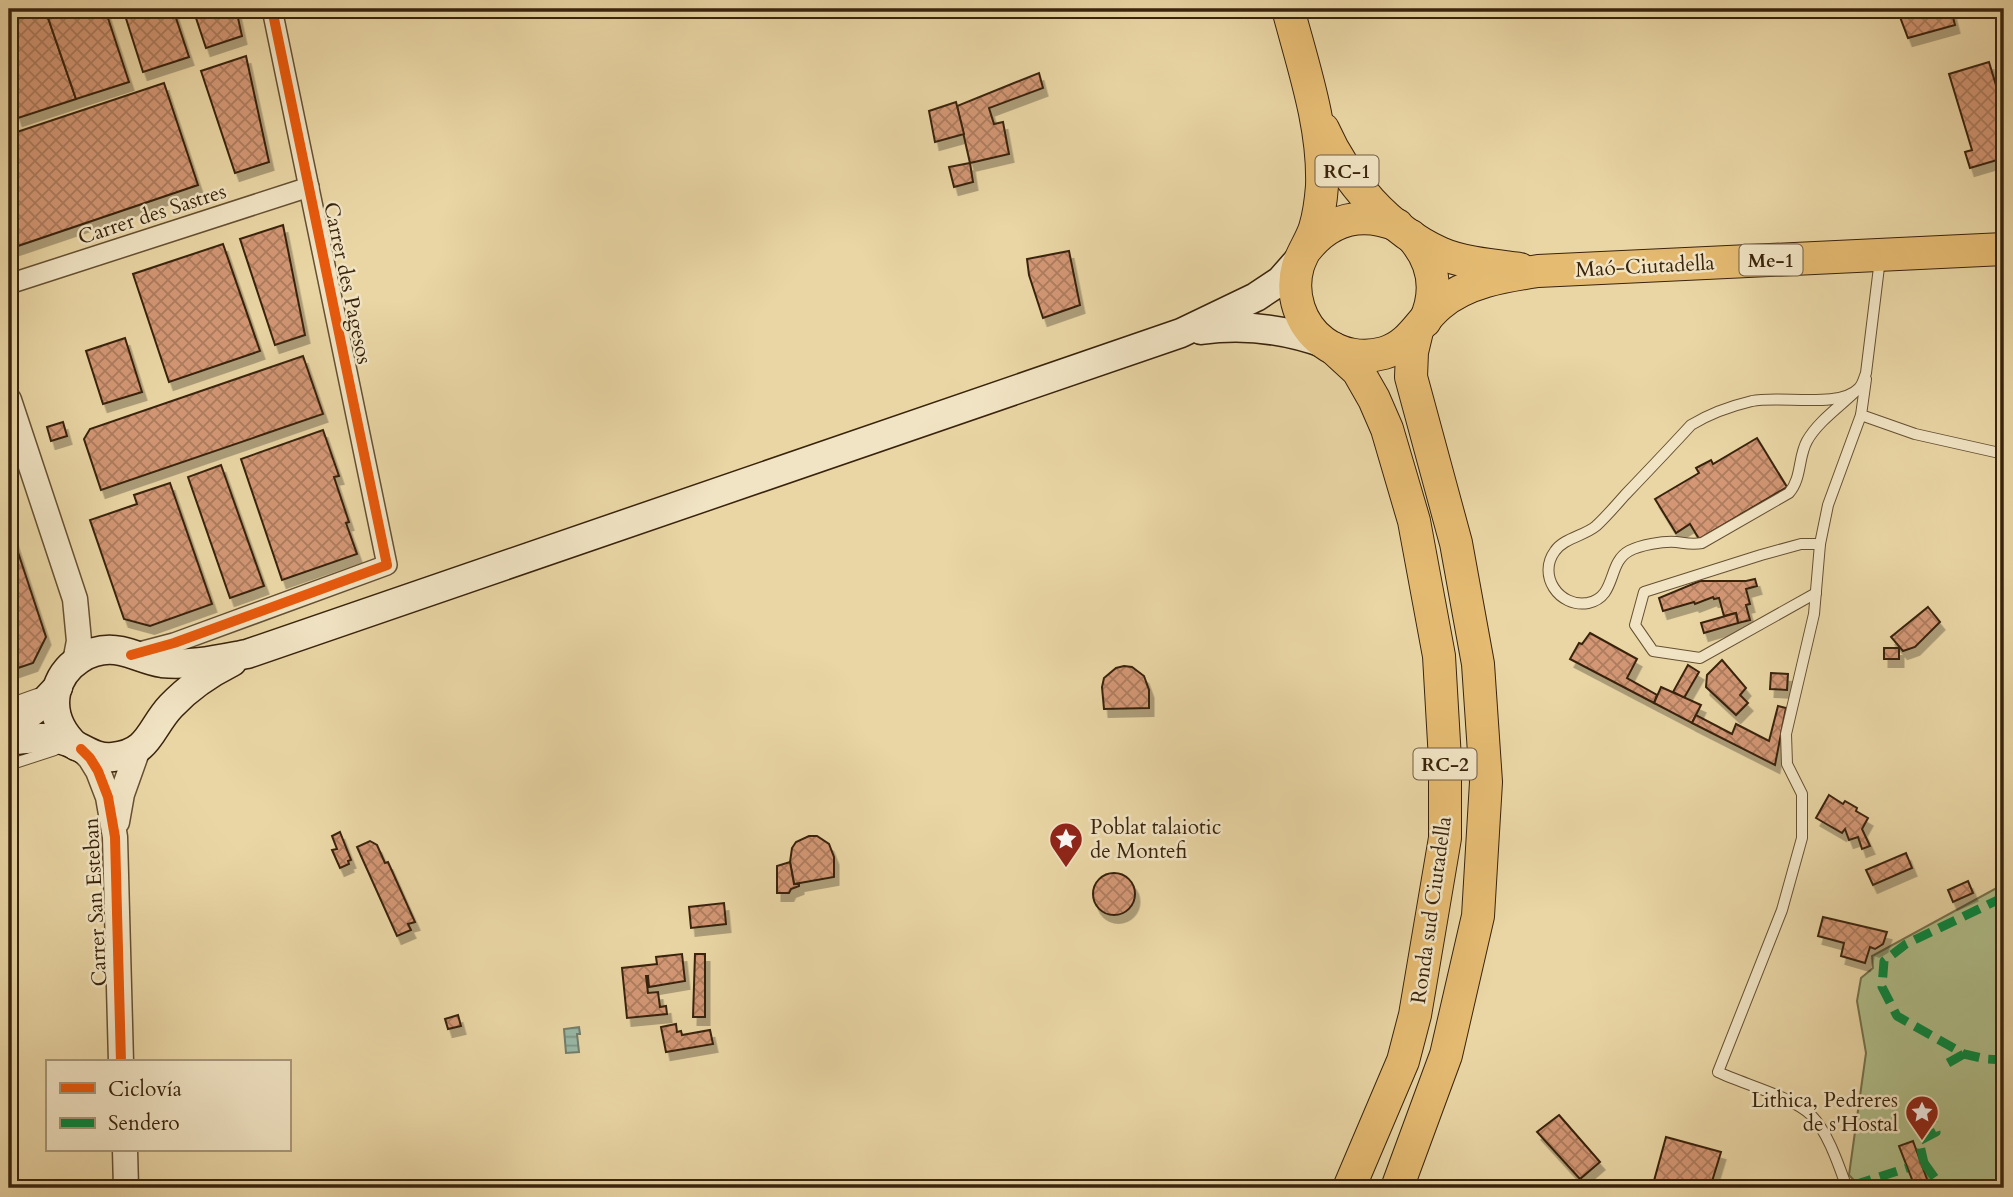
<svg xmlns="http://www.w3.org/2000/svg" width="2013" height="1197" viewBox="0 0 2013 1197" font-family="Cardo,serif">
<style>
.garden{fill:#b0bf8b;stroke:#74714c;stroke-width:2}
.water{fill:url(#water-rules);stroke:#727d6a;stroke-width:2}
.building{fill:url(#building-cross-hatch);stroke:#39230c;stroke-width:2;filter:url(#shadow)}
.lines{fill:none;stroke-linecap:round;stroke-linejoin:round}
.service-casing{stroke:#655032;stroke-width:12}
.minor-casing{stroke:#655032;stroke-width:22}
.tertiary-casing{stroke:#655032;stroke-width:27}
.secondary-casing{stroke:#39230c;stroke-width:31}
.primary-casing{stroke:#39230c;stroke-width:34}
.service{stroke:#f1e4c4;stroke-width:10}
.minor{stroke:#f1e4c4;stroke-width:19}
.tertiary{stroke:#f1e4c4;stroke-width:24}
.secondary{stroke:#f1e4c4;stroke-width:28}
.primary{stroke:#e5bb72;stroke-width:32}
.quiet{stroke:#00873e;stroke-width:9;stroke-dasharray:18 9;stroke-linecap:butt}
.cycleway-casing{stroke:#f1e4c4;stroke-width:15}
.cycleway{stroke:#e8590c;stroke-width:10}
.labels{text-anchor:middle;stroke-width:5;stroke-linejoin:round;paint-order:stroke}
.shield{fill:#f1e4c4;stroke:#705d43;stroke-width:2}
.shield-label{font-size:19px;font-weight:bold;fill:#39230c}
.street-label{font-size:21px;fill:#39230c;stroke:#f1e4c4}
.poi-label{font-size:21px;fill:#39230c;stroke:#f1e4c4;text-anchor:start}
</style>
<defs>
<pattern id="water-rules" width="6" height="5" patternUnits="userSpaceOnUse" patternTransform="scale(1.75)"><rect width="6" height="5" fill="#98b9a8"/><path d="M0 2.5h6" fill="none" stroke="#7d9687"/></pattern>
<pattern id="building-cross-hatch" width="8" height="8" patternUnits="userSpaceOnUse" patternTransform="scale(1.75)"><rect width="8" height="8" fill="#d39774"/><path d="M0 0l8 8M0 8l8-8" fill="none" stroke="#ac7b5e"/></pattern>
<filter id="shadow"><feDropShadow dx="4.5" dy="8" stdDeviation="0" flood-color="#0004"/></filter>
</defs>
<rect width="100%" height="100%" fill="#ead6a5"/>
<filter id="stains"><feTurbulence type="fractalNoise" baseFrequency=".00286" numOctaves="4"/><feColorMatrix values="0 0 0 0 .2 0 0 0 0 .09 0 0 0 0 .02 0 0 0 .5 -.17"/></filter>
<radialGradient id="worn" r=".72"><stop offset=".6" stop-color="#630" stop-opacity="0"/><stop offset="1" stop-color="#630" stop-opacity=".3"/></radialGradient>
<!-- garden -->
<path class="garden" d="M2004,884V1188H1861L1849,1175L1866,1053L1857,1001L1861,978L1873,968L1872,956Z"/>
<!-- water -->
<path class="water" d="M579,1027L580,1034H577L579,1052L566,1053L564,1029Z"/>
<!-- building -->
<g class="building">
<path d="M28,9H45L76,99L18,118L9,91V15Z"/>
<path d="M45,9H105L129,82L76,99Z"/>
<path d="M123,9H173L189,57L143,72Z"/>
<path d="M193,9H236L242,36L206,48Z"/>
<path d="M1897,9H1951L1955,25L1908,38Z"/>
<path d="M246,56L269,162L235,173L201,71Z"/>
<path d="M1989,62L2004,112V158L1970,168L1965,152L1972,150L1949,74Z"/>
<path d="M1039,73L1043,88L989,108L994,124L1003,122L1009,154L970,163L957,106Z"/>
<path d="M164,83L198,185L9,249V118L14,133Z"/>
<path d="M956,102L964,134L935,142L929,111Z"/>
<path d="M970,163L973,182L954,187L949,167Z"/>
<path d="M283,225L305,335L275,345L240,239Z"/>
<path d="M223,244L260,351L169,382L133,274Z"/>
<path d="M1069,251L1080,305L1043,318L1029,275L1027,259Z"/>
<path d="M125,338L142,392L103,404L86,351Z"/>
<path d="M303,356L323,414L101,490L84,439L90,429Z"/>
<path d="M63,422L67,436L51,441L47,427Z"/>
<path d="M323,430L339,476L334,477L349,522L346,523L357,554L282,580L241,459Z"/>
<path d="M1757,438L1787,487L1699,539L1690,524L1676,533L1655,499L1699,473L1696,468L1711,460L1713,464Z"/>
<path d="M221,465L264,586L230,598L188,477Z"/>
<path d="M170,483L212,604L150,626L124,619L90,520L137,504L134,495Z"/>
<path d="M9,525L46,637L33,663L9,671Z"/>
<path d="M1755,579L1757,586L1746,589L1750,604L1746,605L1750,620L1738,623L1736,613L1724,616L1719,598L1714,599L1713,597L1695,604L1694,602L1663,611L1659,598L1700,581H1746Z"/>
<path d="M1928,607L1940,622L1915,647L1903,651L1891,637Z"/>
<path d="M1736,613L1738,623L1704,633L1701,623Z"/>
<path d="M1590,633L1637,659L1627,678L1657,695L1654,703L1570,659L1579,643L1582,644Z"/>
<rect x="1884" y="648" width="15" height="11"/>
<path d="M1722,660L1746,688L1740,695L1748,703L1736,715L1706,687L1707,675Z"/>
<path d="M1688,665L1699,672L1684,698L1673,692Z"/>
<path d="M1124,666L1132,667L1144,676L1149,690V708L1104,709L1102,687L1104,678L1116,668Z"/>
<path d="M1771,673L1788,674L1787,690L1770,689Z"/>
<path d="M1661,687L1701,705L1692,723L1654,703Z"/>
<path d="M1778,706L1786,708L1775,765L1692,723L1696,715L1732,734L1736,724L1769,741Z"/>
<path d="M1829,795L1843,804L1845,801L1857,808L1856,811L1868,818L1862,829L1870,846L1862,849L1858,837L1849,840L1845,829L1842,833L1816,818Z"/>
<path d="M340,832L351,860L348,861L349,864L340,868L332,850L337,849L332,836Z"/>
<path d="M809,836H817L829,844L834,857V877L794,884L790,862L792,848L796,842Z"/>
<path d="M370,841L377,845L385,863L388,862L415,922L408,924L411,930L397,936L357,847Z"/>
<path d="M1906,853L1912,868L1873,885L1866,870Z"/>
<path d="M790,862L794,884H799V886L791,889L789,893H777V866Z"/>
<circle cx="1114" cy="894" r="21"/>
<path d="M1968,881L1973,893L1953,902L1948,890Z"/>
<path d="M724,903L726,924L691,928L689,907Z"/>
<path d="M1823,917L1887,932L1883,944L1875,949L1870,947L1865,963L1841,956L1844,943L1818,936Z"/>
<path d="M682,954L685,981L649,987L648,976H646L648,993L658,992L660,1007L666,1006L667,1014L627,1018L622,968L657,964L656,957Z"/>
<path d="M695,954H705V1017H693Z"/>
<path d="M458,1015L461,1026L448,1029L445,1019Z"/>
<path d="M676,1024L677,1032L681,1031L682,1035L710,1030L713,1044L666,1052L661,1027Z"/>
<path d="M1559,1115L1600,1162L1580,1179L1537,1132Z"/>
<path d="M1666,1137L1721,1152L1710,1188H1652Z"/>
<path d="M1913,1141L1928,1182L1915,1187L1899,1146Z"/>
</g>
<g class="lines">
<!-- service casing -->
<g class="service-casing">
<g id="service">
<path d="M1866,379L1861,415L1915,434L2004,454"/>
<path d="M1858,389C1842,405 1818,421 1807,441C1798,457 1802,478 1789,493L1702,543C1692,545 1685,543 1676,542C1663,541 1640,545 1629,551C1607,563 1617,597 1588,603C1559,608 1537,575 1555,551C1564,538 1584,536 1596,526C1606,517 1616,505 1625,495C1647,472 1669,449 1691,425C1709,414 1731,406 1752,401C1780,395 1840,409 1859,388C1863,384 1864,378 1866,373L1880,259"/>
<path d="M1816,593L1700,658L1653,651L1635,625L1644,592L1761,555L1801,544H1820"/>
<path d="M9,704L37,694"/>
<path d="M9,765L55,750"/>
<path d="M1847,1188C1839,1166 1828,1132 1811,1115C1793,1097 1743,1084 1718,1072L1782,910L1802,838V794L1787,764L1786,734L1814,614L1820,544L1828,505L1861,415"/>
<path d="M1854,1188V1185"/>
</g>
</g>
<!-- minor casing -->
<g class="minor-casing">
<g id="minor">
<path d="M9,284L309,187"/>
<path d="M132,654L174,643L387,565L272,9"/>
</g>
</g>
<!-- tertiary casing -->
<g class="tertiary-casing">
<g id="tertiary">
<path d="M9,400L75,599L79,641L75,662"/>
<path d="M81,749L90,758L98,771L108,797L115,837L121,1062"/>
<path d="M117,822L122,794L138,749"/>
<path d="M125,1150L126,1188"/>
</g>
</g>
<!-- secondary casing -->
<g class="secondary-casing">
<g id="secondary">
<path d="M1201,330C1244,324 1285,329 1326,344"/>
<path d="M9,729L42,704L58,687"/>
<path d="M9,741C26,739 51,735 68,742C84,748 95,759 113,757C150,753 150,728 171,706C188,688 210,673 232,662"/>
<path d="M76,746C61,732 52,714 56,693C62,664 92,645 121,651C135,654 148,661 162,663C190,666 220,659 247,654L1181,333L1256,297L1280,281L1303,255"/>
</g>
</g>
<!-- primary casing -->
<g class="primary-casing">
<g id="primary">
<path d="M1288,9C1303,66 1324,126 1322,186C1321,199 1319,215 1315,228C1311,241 1302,253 1298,266C1290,294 1300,325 1323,342C1340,355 1363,359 1384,353C1411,345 1419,322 1439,305C1466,282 1504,276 1538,271L2004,249"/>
<path d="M1323,129C1346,181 1388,229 1440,253C1462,263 1497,266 1520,269"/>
<path d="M1411,236C1434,261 1439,290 1425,321"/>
<path d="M1307,248C1330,219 1362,211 1397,225"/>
<path d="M1333,348L1358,371L1374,399L1387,429L1414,521L1439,656L1445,760V838L1415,1015L1403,1061L1349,1188"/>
<path d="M1397,1188L1446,1055L1478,916L1486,782L1478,664L1456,543L1411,377L1412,352L1417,331"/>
</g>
</g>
<!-- service -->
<use href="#service" class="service"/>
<!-- minor -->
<use href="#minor" class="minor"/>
<!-- tertiary -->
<use href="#tertiary" class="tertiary"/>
<!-- secondary -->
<use href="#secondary" class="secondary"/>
<!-- primary -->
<use href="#primary" class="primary"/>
<!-- quiet -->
<g class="quiet">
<path d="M2004,897L1906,944L1884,961L1882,987L1897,1016L1964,1054L1986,1059L2004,1060"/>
<path d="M1948,1063L1964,1054"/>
<path d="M1921,1163H1924L1919,1141L1936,1132L1932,1120"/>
<path d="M1924,1163L1942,1188"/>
<path d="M1854,1185L1907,1168"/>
</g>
<!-- cycleway casing -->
<g class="cycleway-casing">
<g id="cycleway">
<path d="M131,655L174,643L387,565L272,9"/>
<path d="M81,749L90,758L98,771L108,797L115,837L121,1062"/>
</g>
</g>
<!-- cycleway -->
<use href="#cycleway" class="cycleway"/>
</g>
<!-- icons -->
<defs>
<g id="sight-pin" transform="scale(1.75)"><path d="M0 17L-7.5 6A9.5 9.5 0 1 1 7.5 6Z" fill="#8f2418" stroke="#f1e4c4"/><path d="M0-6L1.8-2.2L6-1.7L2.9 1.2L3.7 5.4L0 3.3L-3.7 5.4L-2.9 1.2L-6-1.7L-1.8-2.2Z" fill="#fff"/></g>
</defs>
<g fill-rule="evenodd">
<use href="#sight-pin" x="1066" y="839"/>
<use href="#sight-pin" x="1922" y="1112"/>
</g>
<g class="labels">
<!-- shield labels -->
<g class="shield">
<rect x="1315.5" y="155.5" width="63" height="31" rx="5"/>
<rect x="1739.5" y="244.5" width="63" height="31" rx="5"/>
<rect x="1413.5" y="748.5" width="63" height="31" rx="5"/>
</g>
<g class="shield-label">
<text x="1347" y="178">RC-1</text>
<text x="1771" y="267">Me-1</text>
<text x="1445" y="771">RC-2</text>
</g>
<!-- street labels -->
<g class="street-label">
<text transform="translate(152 214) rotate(-18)" y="7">Carrer des Sastres</text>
<text transform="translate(1645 266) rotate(-3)" y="7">Maó-Ciutadella</text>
<text transform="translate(348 283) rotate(78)" y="7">Carrer des Pagesos</text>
<text transform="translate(95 902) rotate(-93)" y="7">Carrer San Esteban</text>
<text transform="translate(1431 910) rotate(-82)" y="7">Ronda sud Ciutadella</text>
</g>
<!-- poi labels -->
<g class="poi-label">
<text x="1090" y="834">Poblat talaiotic<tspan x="1090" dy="24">de Montefi</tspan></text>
<text x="1898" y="1107" text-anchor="end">Lithica, Pedreres<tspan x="1898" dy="24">de s'Hostal</tspan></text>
</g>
</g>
<!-- margin -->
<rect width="2013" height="1197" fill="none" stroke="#ead6a5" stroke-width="35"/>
<rect x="10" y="10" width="1992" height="1176" fill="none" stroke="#39230c" stroke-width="3.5"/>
<rect x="18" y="18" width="1978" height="1162" fill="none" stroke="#39230c" stroke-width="2"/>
<!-- legend -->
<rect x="46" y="1060" width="245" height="91" fill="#f1e4c4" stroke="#a7977a" stroke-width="2"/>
<rect x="60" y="1083" width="35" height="10" fill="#e8590c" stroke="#a7977a" stroke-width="2"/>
<text x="108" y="1096" font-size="21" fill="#39230c">Ciclovía</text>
<rect x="60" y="1118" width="35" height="10" fill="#00873e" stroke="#a7977a" stroke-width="2"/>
<text x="108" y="1130" font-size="21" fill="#39230c">Sendero</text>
<rect width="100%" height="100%" filter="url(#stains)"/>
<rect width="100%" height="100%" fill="url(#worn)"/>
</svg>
